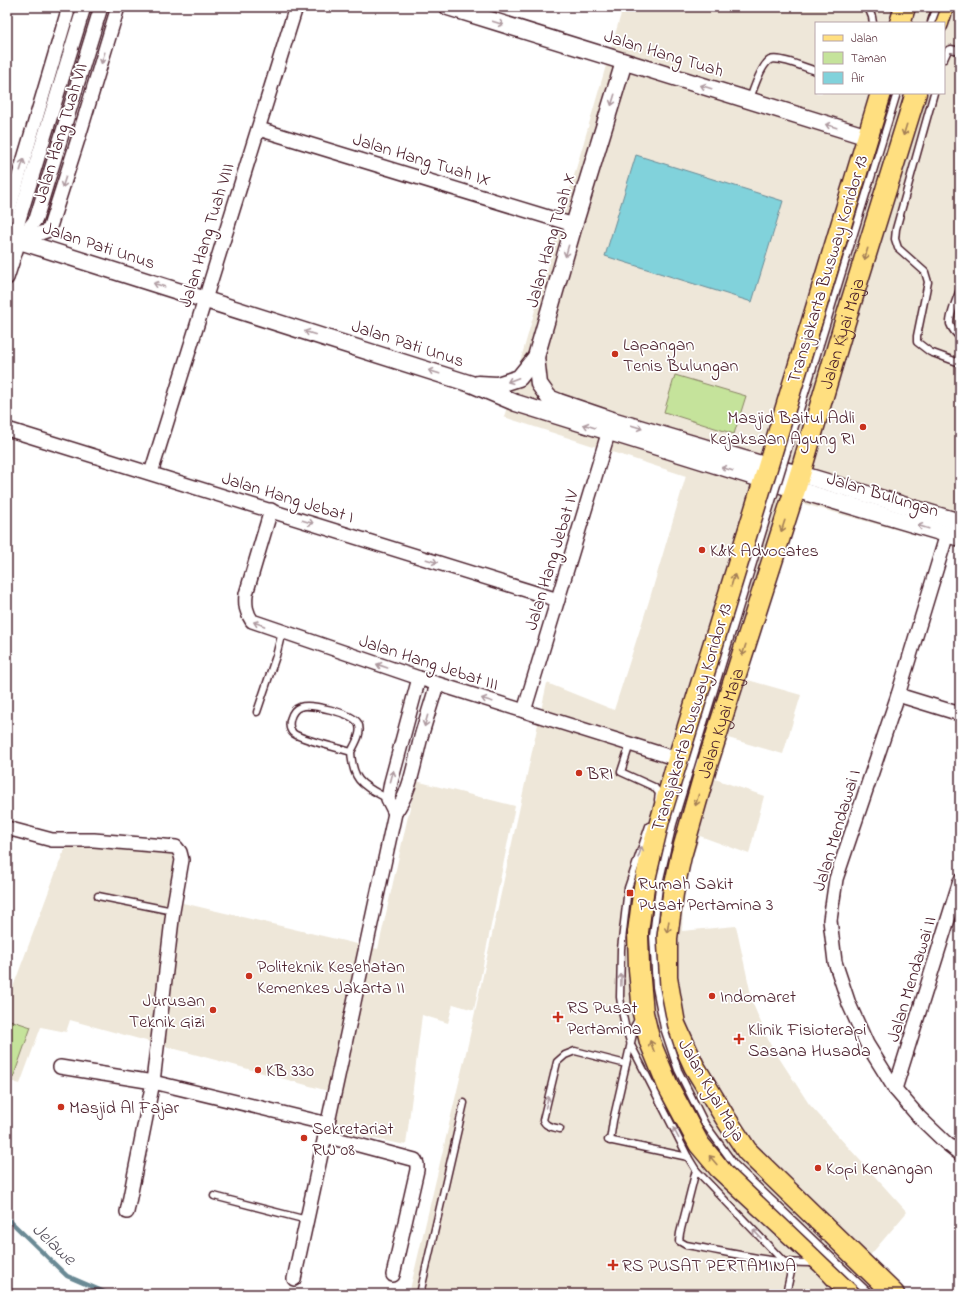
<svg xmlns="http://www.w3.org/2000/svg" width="967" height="1301" viewBox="0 0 967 1301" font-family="'Indie Flower',sans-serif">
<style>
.built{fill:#eee7d9;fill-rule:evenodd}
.green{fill:#c5e39b;stroke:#888163}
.water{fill:#81d2db;stroke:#6b8a95}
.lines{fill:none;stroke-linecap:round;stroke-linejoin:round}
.stream{stroke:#6b8a95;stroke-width:4.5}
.service-casing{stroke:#4a1f2b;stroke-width:9}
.minor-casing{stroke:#4a1f2b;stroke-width:16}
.tertiary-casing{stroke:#4a1f2b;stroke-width:19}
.primary-casing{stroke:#4a1f2b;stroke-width:23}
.service{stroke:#fff;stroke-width:6}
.minor{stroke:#fff;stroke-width:13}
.tertiary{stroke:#fff;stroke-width:16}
.primary{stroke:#ffdf80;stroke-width:20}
.service-bridge-casing{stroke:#4a1f2b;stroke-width:9;stroke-linecap:butt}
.path-bridge{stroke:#4a1f2b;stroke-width:2.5;stroke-dasharray:1 3;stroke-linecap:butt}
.service-bridge{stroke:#fff;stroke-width:6}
.oneway{stroke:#ae9aa0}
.oneway2{stroke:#a47f56}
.poi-dot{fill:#c8321e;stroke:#fff;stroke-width:1.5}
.labels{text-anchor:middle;stroke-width:3.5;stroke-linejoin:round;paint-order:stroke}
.street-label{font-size:18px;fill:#4a1f2b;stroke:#fff}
.poi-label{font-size:18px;fill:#4a1f2b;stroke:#fff;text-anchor:start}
.water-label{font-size:19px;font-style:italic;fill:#5a5560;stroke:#fff}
</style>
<rect width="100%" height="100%" fill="#fff"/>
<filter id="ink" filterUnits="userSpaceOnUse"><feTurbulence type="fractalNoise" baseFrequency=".025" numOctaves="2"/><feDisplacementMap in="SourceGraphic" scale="8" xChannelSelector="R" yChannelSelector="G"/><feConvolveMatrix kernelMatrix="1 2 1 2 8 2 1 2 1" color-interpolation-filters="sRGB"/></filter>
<g filter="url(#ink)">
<!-- built -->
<g class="built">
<path d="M623,7H960V547L800,503L741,678L801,695L783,754L728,738L715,779L764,796L749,854L700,836L684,882L682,931L736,926L753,1004L770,1044L809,1104L907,1212L867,1259L903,1294H409L468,1044L547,683L614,710L649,601L686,476L504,417ZM816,23H944V93H816Z"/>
<path d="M416,781L515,806L474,1010L453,1004L448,1023L422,1015L406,1145L333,1131L339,1094L70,1020L66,1032L41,1027L20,1084L7,1080V1003L66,845L100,843L178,852L170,900L378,949Z"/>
</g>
<!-- green -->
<g class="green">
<path d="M675,375L746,396L734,434L664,412Z"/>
<path d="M7,1019L31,1027L13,1078L7,1076Z"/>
</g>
<!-- water -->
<path class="water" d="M636,155L783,201L752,302L605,256Z"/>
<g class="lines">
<!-- stream -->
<path class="stream" d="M7,1218L67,1276L109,1294"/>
<!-- service casing -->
<g class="service-casing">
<g id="service">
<path d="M868,7L872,17L873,23"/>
<path d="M944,59L948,50L951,49L960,51"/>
<path d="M934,93L896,229L895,239L898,248L925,272L928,282L917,336V342L930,352L960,363"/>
<path d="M750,99C753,90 762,64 770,60C779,56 806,68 816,71"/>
<path d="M960,289C958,296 949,316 950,324C952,329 956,334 960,337"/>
<path d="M257,712L276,656L282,632"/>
<path d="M630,744L621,772L654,787L659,793L658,800"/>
<path d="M351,752C355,744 363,732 358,723C352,713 310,703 300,707C291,710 286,726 293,733C299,739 339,748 351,752C353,783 363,785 388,799"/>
<path d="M649,826L628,888L621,949L620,997L622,1011L625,1025L631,1045L688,1157L696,1170L784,1262"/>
<path d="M98,896L173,911"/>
<path d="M560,1129C553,1127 546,1127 543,1120L557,1062L565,1055L575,1051L626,1064"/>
<path d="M608,1140L688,1157"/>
<path d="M610,1141L613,1121L635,1025L639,1018"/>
<path d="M696,1170L680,1233L679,1241L686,1245C729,1252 772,1264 816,1263"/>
<path d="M214,1196L307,1220"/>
<path d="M420,1294L464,1103"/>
<path d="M786,1294L793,1263"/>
</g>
</g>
<!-- minor casing -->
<g class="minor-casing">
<g id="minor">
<path d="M259,129L574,225"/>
<path d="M7,216L69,7"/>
<path d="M13,239L84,7"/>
<path d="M19,241L49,230L79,136L118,7"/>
<path d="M7,278L19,241L36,219L101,7"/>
<path d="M7,429L558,600"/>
<path d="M151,473L296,7"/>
<path d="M271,510L246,594C245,605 246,612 252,621L419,678L706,768"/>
<path d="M947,534L898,695L836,879L830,920L835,962L849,1004L867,1044L895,1089L919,1117L945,1142L960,1154"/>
<path d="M898,695L960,714"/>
<path d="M524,711L611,424"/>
<path d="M395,813L388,799L391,782L419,678"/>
<path d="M7,828L52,840H94L176,847L180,852L182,860L173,911L153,1082L127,1212"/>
<path d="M60,1067L153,1082L328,1124"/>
<path d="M895,1089L960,881"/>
<path d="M325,1136L415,1160L417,1164V1170L393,1275"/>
<path d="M294,1279L395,813C411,791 414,763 421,737C426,719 432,702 437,684"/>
</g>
</g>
<!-- tertiary casing -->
<g class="tertiary-casing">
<g id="tertiary">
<path d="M448,7L868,137"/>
<path d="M7,237L471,384L516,403L764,480L960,538"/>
<path d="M536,357L539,384L549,398L559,402L612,420L768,466L800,474L960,522"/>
<path d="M478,384L497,385L519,378L536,357L574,225L624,62"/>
</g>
</g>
<!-- primary casing -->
<g class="primary-casing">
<g id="primary">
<path d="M900,23L905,7"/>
<path d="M938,23L943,7"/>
<path d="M851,1294L822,1263L719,1168L699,1144L668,1086L650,1042L643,1013L639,969L638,932L644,887L652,851L678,759L764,480L881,93"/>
<path id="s1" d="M894,1294L747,1151L726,1119L694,1066L675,1024L667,978V938L673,894L681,856L706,768L800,474L844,325L916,93"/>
</g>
</g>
<!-- service -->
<use href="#service" class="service"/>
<!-- minor -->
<use href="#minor" class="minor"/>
<!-- tertiary -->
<use href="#tertiary" class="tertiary"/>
<!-- primary -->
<use href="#primary" class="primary"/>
<!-- service-bridge casing -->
<g class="service-bridge-casing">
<g id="service-bridge">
<path d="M931,23L937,7"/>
<path d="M870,1294L734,1164L705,1124L678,1070L664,1028L656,987L653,936L660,879L673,824L897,93"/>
</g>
</g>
<!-- path-bridge -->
<g class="path-bridge">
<path d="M806,326L815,328"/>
<path d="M833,334L846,338"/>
</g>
<!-- service-bridge -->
<use href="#service-bridge" class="service-bridge"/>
</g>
<!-- one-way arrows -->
<defs><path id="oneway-shaft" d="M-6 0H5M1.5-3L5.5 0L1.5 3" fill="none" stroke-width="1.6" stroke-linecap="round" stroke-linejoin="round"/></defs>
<g class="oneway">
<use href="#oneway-shaft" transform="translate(498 23) rotate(17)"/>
<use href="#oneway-shaft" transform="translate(103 58) rotate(107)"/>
<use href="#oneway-shaft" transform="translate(706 87) rotate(-163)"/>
<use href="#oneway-shaft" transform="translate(613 100) rotate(107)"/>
<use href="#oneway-shaft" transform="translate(831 126) rotate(-163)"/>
<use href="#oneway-shaft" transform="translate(22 165) rotate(-73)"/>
<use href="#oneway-shaft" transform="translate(64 182) rotate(108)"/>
<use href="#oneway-shaft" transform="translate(567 251) rotate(106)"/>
<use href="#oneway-shaft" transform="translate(159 285) rotate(-162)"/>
<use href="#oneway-shaft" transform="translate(310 333) rotate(-162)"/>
<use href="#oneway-shaft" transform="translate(434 372) rotate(-162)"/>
<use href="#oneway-shaft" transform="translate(513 380) rotate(159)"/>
<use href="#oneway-shaft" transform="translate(589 426) rotate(-163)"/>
<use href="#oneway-shaft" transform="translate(637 427) rotate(17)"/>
<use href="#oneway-shaft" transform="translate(727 469) rotate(-163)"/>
<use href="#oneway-shaft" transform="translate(308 522) rotate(17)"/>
<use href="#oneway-shaft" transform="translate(923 527) rotate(-163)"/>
<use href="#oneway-shaft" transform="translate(432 561) rotate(17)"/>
<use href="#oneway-shaft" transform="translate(259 624) rotate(-160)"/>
<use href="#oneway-shaft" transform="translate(382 666) rotate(-161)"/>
<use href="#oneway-shaft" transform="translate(487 700) rotate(-163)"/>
<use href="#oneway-shaft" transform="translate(426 721) rotate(106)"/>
<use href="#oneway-shaft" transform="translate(392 776) rotate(-75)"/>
<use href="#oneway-shaft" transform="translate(640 852) rotate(-71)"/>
<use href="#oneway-shaft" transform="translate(621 980) rotate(-89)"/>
<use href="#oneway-shaft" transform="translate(547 1102) rotate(-76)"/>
<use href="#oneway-shaft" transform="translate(676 1133) rotate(-117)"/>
<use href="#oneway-shaft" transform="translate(757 1234) rotate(-133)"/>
</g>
<g class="oneway2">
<use href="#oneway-shaft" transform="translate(905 130) rotate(107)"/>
<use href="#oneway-shaft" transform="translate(866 254) rotate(107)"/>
<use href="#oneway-shaft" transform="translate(783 526) rotate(108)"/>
<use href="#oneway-shaft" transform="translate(733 580) rotate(-73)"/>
<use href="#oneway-shaft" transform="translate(744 650) rotate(108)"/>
<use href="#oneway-shaft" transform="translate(697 800) rotate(106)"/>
<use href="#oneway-shaft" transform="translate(668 927) rotate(98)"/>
<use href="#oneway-shaft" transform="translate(652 1046) rotate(-110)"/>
<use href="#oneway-shaft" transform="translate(713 1160) rotate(-130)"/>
</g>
</g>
<!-- markers -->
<g class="poi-dot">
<circle cx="615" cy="354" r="4"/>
<circle cx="863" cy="427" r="4"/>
<circle cx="702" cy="550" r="4"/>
<circle cx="579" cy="773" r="4"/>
<rect x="626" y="889" width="8" height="8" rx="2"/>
<circle cx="249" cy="976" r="4"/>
<circle cx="712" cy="996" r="4"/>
<circle cx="213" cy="1010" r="4"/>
<path d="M556 1011h4v4h4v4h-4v4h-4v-4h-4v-4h4z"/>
<path d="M737 1033h4v4h4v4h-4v4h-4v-4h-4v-4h4z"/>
<circle cx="258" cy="1070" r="4"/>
<circle cx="61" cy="1107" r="4"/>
<circle cx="304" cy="1138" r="4"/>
<circle cx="818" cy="1168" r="4"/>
<path d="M611 1259h4v4h4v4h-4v4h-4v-4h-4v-4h4z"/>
</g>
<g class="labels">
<!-- street labels -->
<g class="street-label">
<text transform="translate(664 53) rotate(17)" y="6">Jalan Hang Tuah</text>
<text transform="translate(60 133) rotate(-73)" y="6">Jalan Hang Tuah VII</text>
<text transform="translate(422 159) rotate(17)" y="6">Jalan Hang Tuah IX</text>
<text transform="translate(206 235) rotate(-73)" y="6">Jalan Hang Tuah VIII</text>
<text transform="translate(550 240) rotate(-74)" y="6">Jalan Hang Tuah X</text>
<text transform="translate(99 245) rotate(18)" y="6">Jalan Pati Unus</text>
<text transform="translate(827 269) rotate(-73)" y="6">Transjakarta Busway Koridor 13</text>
<text dy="6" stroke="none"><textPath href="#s1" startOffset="1068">Jalan Kyai Maja</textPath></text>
<text transform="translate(408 343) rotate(18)" y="6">Jalan Pati Unus</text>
<text transform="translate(883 494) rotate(17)" y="6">Jalan Bulungan</text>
<text transform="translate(288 497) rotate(17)" y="6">Jalan Hang Jebat I</text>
<text transform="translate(551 560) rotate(-73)" y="6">Jalan Hang Jebat IV</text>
<text transform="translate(429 662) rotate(18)" y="6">Jalan Hang Jebat III</text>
<text transform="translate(691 717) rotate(-73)" y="6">Transjakarta Busway Koridor 13</text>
<text dy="6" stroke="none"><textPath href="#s1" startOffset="660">Jalan Kyai Maja</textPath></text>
<text transform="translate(836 830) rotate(-73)" y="6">Jalan Mendawai I</text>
<text transform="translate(911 979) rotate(-73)" y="6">Jalan Mendawai II</text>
<text transform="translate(712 1090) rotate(60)" y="6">Jalan Kyai Maja</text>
</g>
<!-- poi labels -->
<g class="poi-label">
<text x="623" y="350">Lapangan<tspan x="623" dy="21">Tenis Bulungan</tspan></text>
<text x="855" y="423" text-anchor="end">Masjid Baitul Adli<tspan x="855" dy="21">Kejaksaan Agung RI</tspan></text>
<text x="710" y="556">K&amp;K Advocates</text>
<text x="587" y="779">BRI</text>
<text x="638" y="889">Rumah Sakit<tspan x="638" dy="21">Pusat Pertamina 3</tspan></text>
<text x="257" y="972">Politeknik Kesehatan<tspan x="257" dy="21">Kemenkes Jakarta II</tspan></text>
<text x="720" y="1002">Indomaret</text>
<text x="205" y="1006" text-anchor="end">Jurusan<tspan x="205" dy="21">Teknik Gizi</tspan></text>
<text x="567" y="1013">RS Pusat<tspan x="567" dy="21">Pertamina</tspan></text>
<text x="748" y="1035">Klinik Fisioterapi<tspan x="748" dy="21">Sasana Husada</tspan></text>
<text x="266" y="1076">KB 330</text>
<text x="69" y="1113">Masjid Al Fajar</text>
<text x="312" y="1134">Sekretariat<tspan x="312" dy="21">RW 08</tspan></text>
<text x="826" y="1174">Kopi Kenangan</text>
<text x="622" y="1271">RS PUSAT PERTAMINA</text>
</g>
<!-- water labels -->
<g class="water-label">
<text transform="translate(55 1243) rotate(43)" y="7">Jelawe</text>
</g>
</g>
<!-- margin -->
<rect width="967" height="1301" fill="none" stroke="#fff" stroke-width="24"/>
<rect x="12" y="12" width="943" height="1277" fill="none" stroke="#4a1f2b" stroke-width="1.5" filter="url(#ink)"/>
<!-- legend -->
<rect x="815" y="22" width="130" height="72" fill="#ffffff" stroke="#b7a5aa"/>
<rect x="823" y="35" width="20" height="6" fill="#ffdf80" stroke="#b7a5aa"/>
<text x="851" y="42" font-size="12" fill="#4a1f2b">Jalan</text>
<rect x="823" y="52" width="20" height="12" fill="#c5e39b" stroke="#b7a5aa"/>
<text x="851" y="62" font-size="12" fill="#4a1f2b">Taman</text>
<rect x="823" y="72" width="20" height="12" fill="#81d2db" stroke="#b7a5aa"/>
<text x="851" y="82" font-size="12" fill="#4a1f2b">Air</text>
</svg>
